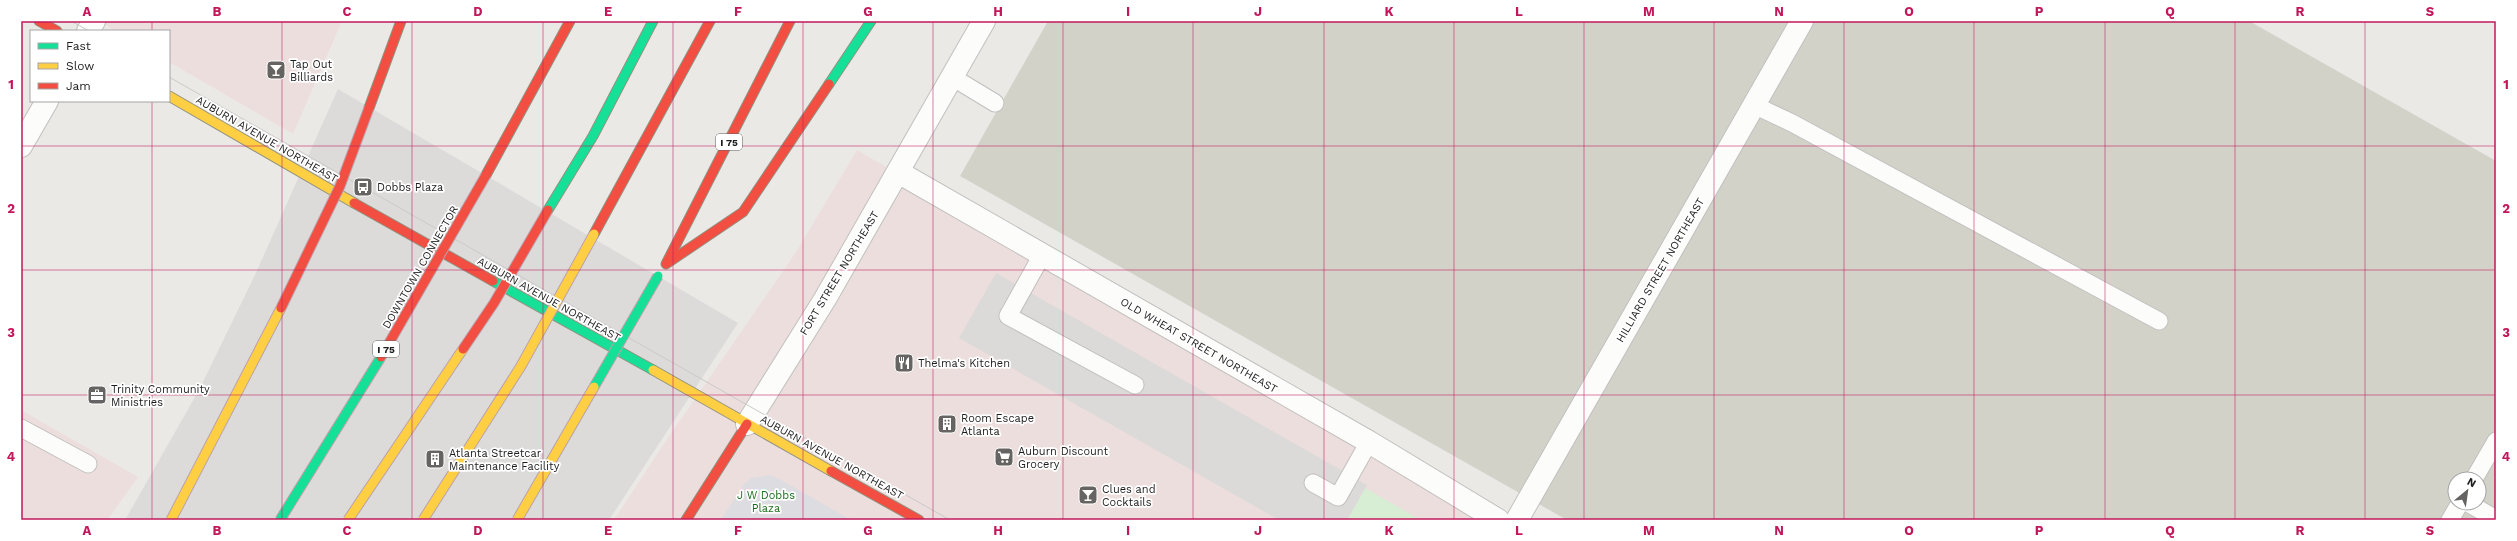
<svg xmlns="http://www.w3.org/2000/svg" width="2517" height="541" viewBox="0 0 2517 541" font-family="'Work Sans',sans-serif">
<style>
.commercial{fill:#ecdedd}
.construction{fill:#d3d2c9;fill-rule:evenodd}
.park{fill:#d7eed4}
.parking{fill:#dbdad9}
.plaza{fill:#dddce0}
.pier{fill:#dcdbda}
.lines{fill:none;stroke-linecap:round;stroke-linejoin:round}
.lane-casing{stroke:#c1c0be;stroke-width:19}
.street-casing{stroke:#c1c0be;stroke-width:24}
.fast-casing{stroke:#929280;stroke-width:11}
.slow-casing{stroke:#929280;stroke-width:11}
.jam-casing{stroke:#929280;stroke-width:11}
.lane{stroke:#fcfcfb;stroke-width:17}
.street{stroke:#fcfcfb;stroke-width:22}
.fast{stroke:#16e098;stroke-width:9}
.slow{stroke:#ffcf43;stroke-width:9}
.jam{stroke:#f24e42;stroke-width:9}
.tram{stroke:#cacac9;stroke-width:1}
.fast-bridge-casing{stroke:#bca1ab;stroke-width:11;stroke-linecap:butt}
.slow-bridge-casing{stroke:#bca1ab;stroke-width:11;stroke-linecap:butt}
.jam-bridge-casing{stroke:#bca1ab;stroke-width:11;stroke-linecap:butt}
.fast-bridge{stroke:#16e098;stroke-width:9}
.slow-bridge{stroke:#ffcf43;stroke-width:9}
.jam-bridge{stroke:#f24e42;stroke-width:9}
.grid{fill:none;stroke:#c2185b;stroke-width:1;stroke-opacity:0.55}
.labels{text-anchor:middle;stroke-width:3.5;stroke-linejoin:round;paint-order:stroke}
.shield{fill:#fff;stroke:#616161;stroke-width:1}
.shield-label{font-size:10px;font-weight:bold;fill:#1d1d1d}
.poi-label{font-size:11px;fill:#1d1d1d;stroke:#fff;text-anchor:start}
.street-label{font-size:11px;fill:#1d1d1d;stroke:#fff}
.park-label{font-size:11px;fill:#186e18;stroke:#fff}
.neatline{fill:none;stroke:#c2185b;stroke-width:1.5}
.grid-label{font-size:13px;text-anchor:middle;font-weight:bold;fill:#c2185b}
</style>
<rect width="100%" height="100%" fill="#ebe9e6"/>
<!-- commercial -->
<g class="commercial">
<path d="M99,21H342L293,134L169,62V31H116Z"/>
<path d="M857,150L1041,257L1507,520H614L659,451L796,252Z"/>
<path d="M21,410L138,477L107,520H21Z"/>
</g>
<!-- construction -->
<path class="construction" d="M1048,21H2249L2496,161V520H1567L960,176ZM2455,479H2479V503H2455Z"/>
<!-- park -->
<path class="park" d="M1365,488L1421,520H1347Z"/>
<!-- parking -->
<path class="parking" d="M996,273L1367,485L1347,520H1279L959,338Z"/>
<!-- plaza -->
<path class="plaza" d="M770,475L783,481L851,520H721L744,484L751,478Z"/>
<!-- pier -->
<path class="pier" d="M338,89L738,323L609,520H125L199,390L255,275Z"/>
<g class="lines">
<!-- lane casing -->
<g class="lane-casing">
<g id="lane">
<path d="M952,77L995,103"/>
<path d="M1754,105L1792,123L2159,321"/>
<path d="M1042,255L1008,316L1135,385"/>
<path d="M21,428L88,464"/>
<path d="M2474,479L2496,441"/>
<path d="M1313,483L1338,497L1369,442"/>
<path d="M2468,503L2496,519"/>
<path d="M2450,520L2460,503"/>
</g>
</g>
<!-- street casing -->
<g class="street-casing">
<g id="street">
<path d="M88,31L94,21"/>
<path d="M21,146L47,101"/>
<path d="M898,172L1369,442L1498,520"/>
<path d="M747,424L825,299L984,21"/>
<path d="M1517,520L1802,21"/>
</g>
</g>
<!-- fast casing -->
<g class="fast-casing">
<g id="fast">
<path d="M829,84L871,21"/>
<path d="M548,210L593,136L653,21"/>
<path d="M493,281L653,370"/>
</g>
</g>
<!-- slow casing -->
<g class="slow-casing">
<g id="slow">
<path d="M169,96L354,203"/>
<path d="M653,370L831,471"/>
</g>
</g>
<!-- jam casing -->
<g class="jam-casing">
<g id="jam">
<path d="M39,21L57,31"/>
<path d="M369,108L401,21"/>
<path d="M486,175L570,21"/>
<path d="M354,203L493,281"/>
<path d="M594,234L710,21"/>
<path d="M667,262L790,21"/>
<path d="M666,264L743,212L829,84"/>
<path d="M831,471L919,520"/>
<path d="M686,520L747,424"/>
</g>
</g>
<!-- lane -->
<use href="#lane" class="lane"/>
<!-- street -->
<use href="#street" class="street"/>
<!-- fast -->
<use href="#fast" class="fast"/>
<!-- slow -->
<use href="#slow" class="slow"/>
<!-- jam -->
<use href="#jam" class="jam"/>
<!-- tram -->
<g class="tram">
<path d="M71,21L89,31"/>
<path d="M169,77L950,520"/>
</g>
<!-- fast-bridge casing -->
<g class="fast-bridge-casing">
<g id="fast-bridge">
<path d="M594,387L658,276"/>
<path d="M280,520L381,357"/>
</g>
</g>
<!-- slow-bridge casing -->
<g class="slow-bridge-casing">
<g id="slow-bridge">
<path d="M171,520L281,308"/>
<path d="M348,520L463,349"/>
<path d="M423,520L521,366L594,234"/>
<path d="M517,520L594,387"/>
</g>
</g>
<!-- jam-bridge casing -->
<g class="jam-bridge-casing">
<g id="jam-bridge">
<path d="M281,308L340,186L369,108"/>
<path d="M463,349L494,303L548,210"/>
<path d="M381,357L486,175"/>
</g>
</g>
<!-- fast-bridge -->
<use href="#fast-bridge" class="fast-bridge"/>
<!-- slow-bridge -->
<use href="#slow-bridge" class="slow-bridge"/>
<!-- jam-bridge -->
<use href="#jam-bridge" class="jam-bridge"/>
</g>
<!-- grid -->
<path class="grid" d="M152,21V31M282,21V520M412,21V520M543,21V520M673,21V520M803,21V520M933,21V520M1063,21V520M1193,21V520M1324,21V520M1454,21V520M1584,21V520M1714,21V520M1844,21V520M1974,21V520M2105,21V520M2235,21V520M2365,21V520M152,101V520M21,146H2496M21,270H2496M21,395H2496"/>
<!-- icons -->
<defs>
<g id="bar-square" transform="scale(1)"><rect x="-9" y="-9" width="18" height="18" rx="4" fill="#656463" stroke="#fff"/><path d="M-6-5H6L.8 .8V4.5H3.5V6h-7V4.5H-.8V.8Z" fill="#fff"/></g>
<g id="bus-square" transform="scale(1)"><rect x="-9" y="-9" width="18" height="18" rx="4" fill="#656463" stroke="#fff"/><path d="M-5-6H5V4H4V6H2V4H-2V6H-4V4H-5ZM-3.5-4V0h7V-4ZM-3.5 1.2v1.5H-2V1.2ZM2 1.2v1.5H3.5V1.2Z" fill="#fff"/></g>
<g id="restaurant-square" transform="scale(1)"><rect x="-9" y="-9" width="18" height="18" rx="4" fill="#656463" stroke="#fff"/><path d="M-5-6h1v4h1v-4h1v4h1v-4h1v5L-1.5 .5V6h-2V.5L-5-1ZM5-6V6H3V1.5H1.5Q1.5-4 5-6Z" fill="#fff"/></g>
<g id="office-square" transform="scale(1)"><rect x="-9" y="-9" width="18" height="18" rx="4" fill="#656463" stroke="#fff"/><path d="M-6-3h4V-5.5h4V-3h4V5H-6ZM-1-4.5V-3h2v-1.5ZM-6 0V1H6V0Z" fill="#fff"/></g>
<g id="building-square" transform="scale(1)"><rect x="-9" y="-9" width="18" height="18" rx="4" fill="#656463" stroke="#fff"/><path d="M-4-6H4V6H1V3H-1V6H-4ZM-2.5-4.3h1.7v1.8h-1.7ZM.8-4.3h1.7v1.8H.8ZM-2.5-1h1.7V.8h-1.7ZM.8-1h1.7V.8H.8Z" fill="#fff"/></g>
<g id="supermarket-square" transform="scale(1)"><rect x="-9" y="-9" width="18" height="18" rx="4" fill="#656463" stroke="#fff"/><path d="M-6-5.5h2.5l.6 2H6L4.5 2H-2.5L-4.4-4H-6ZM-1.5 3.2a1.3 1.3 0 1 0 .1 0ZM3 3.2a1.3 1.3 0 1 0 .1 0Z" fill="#fff"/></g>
</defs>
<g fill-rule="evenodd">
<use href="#bar-square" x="276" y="70"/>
<use href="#bus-square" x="363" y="187"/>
<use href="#restaurant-square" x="904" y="363"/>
<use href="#office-square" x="97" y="395"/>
<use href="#building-square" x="947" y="424"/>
<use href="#supermarket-square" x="1004" y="457"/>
<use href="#building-square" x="435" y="459"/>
<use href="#bar-square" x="1088" y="495"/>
</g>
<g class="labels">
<!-- shield labels -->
<g class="shield">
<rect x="716" y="134" width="26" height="16" rx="3"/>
<rect x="373" y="341" width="26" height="16" rx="3"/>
</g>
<g class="shield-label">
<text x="729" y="146">I 75</text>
<text x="386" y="353">I 75</text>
</g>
<!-- poi labels -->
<g class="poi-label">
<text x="290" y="68">Tap Out<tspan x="290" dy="13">Billiards</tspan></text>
<text x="377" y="191">Dobbs Plaza</text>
<text x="918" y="367">Thelma's Kitchen</text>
<text x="111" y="393">Trinity Community<tspan x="111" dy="13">Ministries</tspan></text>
<text x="961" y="422">Room Escape<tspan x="961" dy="13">Atlanta</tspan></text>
<text x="1018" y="455">Auburn Discount<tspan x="1018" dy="13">Grocery</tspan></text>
<text x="449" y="457">Atlanta Streetcar<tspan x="449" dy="13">Maintenance Facility</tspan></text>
<text x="1102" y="493">Clues and<tspan x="1102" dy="13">Cocktails</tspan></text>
</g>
<!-- street labels -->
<g class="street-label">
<text transform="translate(267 139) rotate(30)" y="4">AUBURN AVENUE NORTHEAST</text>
<text transform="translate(420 267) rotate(-60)" y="4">DOWNTOWN CONNECTOR</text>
<text transform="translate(1660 270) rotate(-60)" y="4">HILLIARD STREET NORTHEAST</text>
<text transform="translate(839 273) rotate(-59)" y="4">FORT STREET NORTHEAST</text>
<text transform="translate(549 299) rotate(29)" y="4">AUBURN AVENUE NORTHEAST</text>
<text transform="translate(1199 345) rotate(30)" y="4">OLD WHEAT STREET NORTHEAST</text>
<text transform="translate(832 457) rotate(29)" y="4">AUBURN AVENUE NORTHEAST</text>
</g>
<!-- park labels -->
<g class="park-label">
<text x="766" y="499">J W Dobbs<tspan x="766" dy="13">Plaza</tspan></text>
</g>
</g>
<!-- border -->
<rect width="2517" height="541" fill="none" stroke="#ffffff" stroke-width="44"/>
<!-- legend -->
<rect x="30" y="30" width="140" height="72" fill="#ffffff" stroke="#a5a5a5"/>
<rect x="38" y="43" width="20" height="6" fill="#16e098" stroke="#a5a5a5"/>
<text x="66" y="50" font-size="12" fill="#1d1d1d">Fast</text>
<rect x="38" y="63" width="20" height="6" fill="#ffcf43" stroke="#a5a5a5"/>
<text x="66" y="70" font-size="12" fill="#1d1d1d">Slow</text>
<rect x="38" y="83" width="20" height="6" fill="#f24e42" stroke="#a5a5a5"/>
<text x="66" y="90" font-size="12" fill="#1d1d1d">Jam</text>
<!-- north arrow -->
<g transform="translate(2467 491) rotate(29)"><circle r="19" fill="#ffffff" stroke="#a5a5a5"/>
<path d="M0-3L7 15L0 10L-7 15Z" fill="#656463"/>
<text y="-6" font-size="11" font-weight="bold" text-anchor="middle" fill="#1d1d1d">N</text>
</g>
<rect x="22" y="22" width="2473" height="497" class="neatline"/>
<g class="grid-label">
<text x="87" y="16">A</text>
<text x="217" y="16">B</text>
<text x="347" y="16">C</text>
<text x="478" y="16">D</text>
<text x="608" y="16">E</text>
<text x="738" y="16">F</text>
<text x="868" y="16">G</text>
<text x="998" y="16">H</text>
<text x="1128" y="16">I</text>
<text x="1258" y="16">J</text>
<text x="1389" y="16">K</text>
<text x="1519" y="16">L</text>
<text x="1649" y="16">M</text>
<text x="1779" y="16">N</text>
<text x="1909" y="16">O</text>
<text x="2039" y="16">P</text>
<text x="2170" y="16">Q</text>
<text x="2300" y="16">R</text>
<text x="2430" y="16">S</text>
<text x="11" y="89">1</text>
<text x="2506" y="89">1</text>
<text x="11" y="213">2</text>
<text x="2506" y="213">2</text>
<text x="11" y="337">3</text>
<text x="2506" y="337">3</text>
<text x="11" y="461">4</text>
<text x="2506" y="461">4</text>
<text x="87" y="535">A</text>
<text x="217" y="535">B</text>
<text x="347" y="535">C</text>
<text x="478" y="535">D</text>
<text x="608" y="535">E</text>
<text x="738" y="535">F</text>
<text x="868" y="535">G</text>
<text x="998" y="535">H</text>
<text x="1128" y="535">I</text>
<text x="1258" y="535">J</text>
<text x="1389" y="535">K</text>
<text x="1519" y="535">L</text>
<text x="1649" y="535">M</text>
<text x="1779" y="535">N</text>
<text x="1909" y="535">O</text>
<text x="2039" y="535">P</text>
<text x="2170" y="535">Q</text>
<text x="2300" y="535">R</text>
<text x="2430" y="535">S</text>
</g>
</svg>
